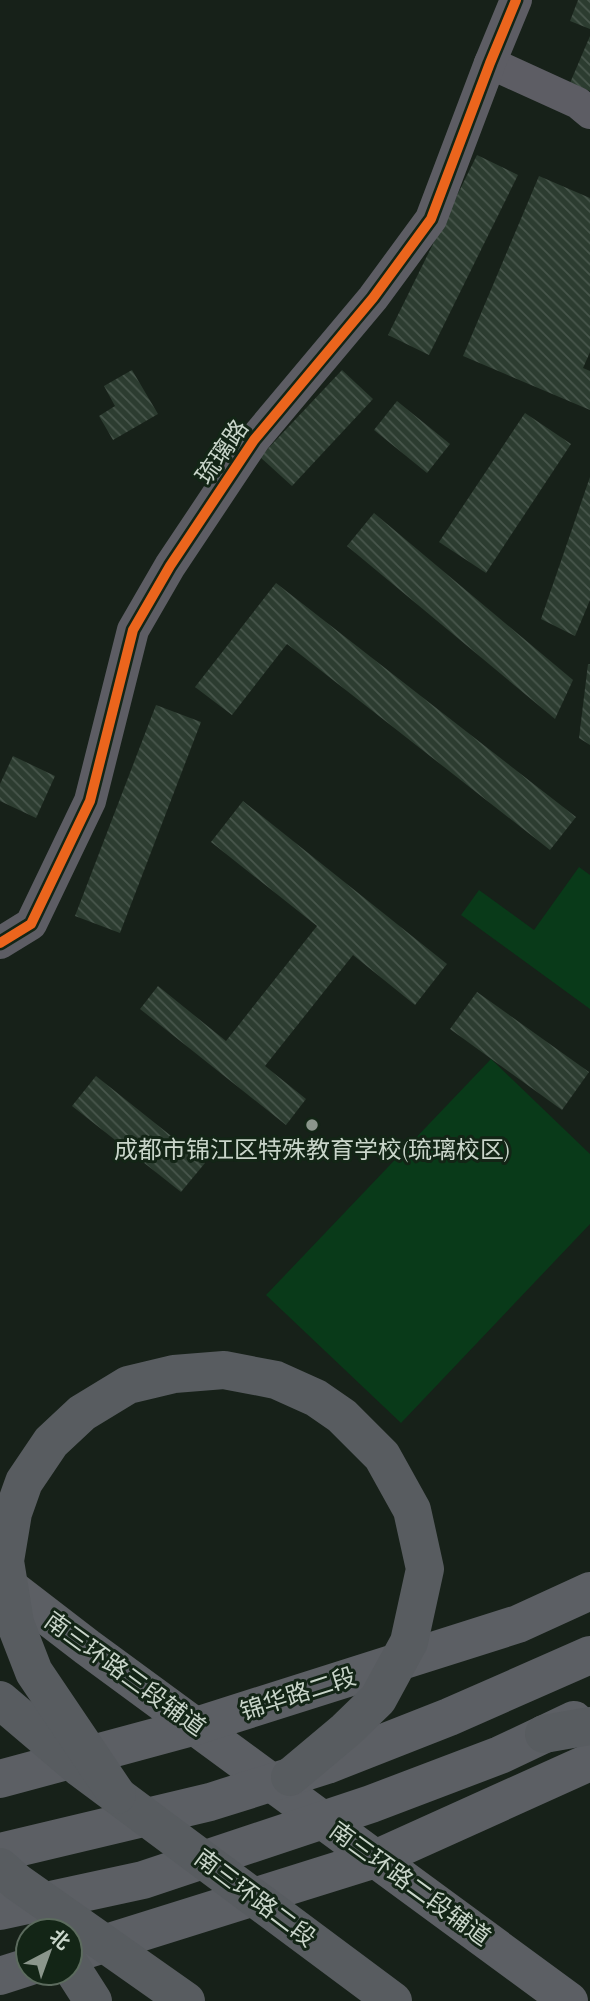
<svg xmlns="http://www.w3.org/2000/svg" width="590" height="2001" viewBox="0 0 590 2001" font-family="Spectral,'Noto Sans SC',serif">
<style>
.grass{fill:#093a19}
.building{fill:url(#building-back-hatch)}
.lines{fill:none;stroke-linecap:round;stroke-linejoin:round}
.minor{stroke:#5d5d64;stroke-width:32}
.major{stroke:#5c5f64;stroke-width:38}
.highway{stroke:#585c60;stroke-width:38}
.cycleway-casing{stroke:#132516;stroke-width:15}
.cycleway{stroke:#eb651d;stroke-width:10}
.poi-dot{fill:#8b968c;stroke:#132516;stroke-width:2.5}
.labels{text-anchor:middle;stroke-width:6;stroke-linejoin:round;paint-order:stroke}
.street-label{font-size:24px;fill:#c9d5ca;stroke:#132516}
.poi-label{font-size:24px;fill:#c9d5ca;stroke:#132516}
</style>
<defs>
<pattern id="building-back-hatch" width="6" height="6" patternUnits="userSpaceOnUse" patternTransform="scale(1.75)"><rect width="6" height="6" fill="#2c3c30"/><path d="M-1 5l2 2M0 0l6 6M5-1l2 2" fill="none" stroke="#49574d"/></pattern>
</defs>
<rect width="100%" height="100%" fill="#172119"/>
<!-- grass -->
<g class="grass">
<path d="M579,867L590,875V1009L461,915L479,890L534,930Z"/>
<path d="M491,1059L590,1154V1224L401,1423L266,1295Z"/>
</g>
<!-- building -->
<g class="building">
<path d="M578,0H590V29L570,21Z"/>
<path d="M590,36V91L570,83Z"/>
<path d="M477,155L518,175L429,355L388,335Z"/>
<path d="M539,176L590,198V352L583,368L590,371V410L463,356Z"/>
<path d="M132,370L158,414L113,440L99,416L115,406L104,386Z"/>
<path d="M342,370L373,399L292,486L260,457Z"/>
<path d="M397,401L450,444L427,473L374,430Z"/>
<path d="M525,413L571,444L486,573L439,542Z"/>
<path d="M590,477V600L575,636L541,619Z"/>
<path d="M374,513L573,680L555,719L347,546Z"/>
<path d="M276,583L576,817L550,850L287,644L232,715L195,687Z"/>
<path d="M588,664H590V745L579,738Z"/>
<path d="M156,705L201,722L120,933L75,916Z"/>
<path d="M13,756L55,776L36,818L0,801V784Z"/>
<path d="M243,801L447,964L415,1005L353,955L265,1066L306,1099L286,1125L140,1009L158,986L226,1041L317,926L211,842Z"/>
<path d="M477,992L589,1072L562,1110L450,1029Z"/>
<path d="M96,1076L205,1163L181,1192L72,1106Z"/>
</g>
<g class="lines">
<!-- minor -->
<g class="minor">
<path d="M490,63L578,103L590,113"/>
<path d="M0,943L31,924L90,801L133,630L170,566L254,440L373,298L431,219L490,63L516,0"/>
</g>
<!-- major -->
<g class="major">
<path d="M0,1580L87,1647L569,2001"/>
<path d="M0,1779L196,1726L518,1624L590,1591"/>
<path d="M0,1852L210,1802L327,1765L449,1717L590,1655"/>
<path d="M0,1911L143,1880L371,1804L500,1755L574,1720"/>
<path d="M78,1952L375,1859L590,1762"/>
<path d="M0,1976L28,1967"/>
</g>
<!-- highway -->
<g class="highway">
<path d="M0,1700L80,1768L393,2001"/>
<path d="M544,1734L590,1726"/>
<path d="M117,1795L34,1672L15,1623L5,1561L13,1513L24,1482L51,1442L82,1413L128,1385L174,1374L224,1370L276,1380L316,1398L342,1416L382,1456L412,1510L425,1569L409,1642L378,1699L346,1730L290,1777"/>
<path d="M0,1867L17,1882L186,2001"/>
<path d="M70,1965L93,2001"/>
</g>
<!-- cycleway casing -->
<g class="cycleway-casing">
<path id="cycleway" d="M0,943L31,924L90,801L133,630L170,566L254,440L373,298L431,219L490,63L516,0"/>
</g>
<!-- cycleway -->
<use href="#cycleway" class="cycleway"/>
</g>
<!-- markers -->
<circle class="poi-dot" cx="312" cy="1125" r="7"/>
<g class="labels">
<!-- street labels -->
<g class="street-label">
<text transform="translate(222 452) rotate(-55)" y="8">琉璃路</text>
<text transform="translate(125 1674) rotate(36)" y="8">南三环路三段辅道</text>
<text transform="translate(298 1694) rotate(-18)" y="8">锦华路二段</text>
<text transform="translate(410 1884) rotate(36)" y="8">南三环路二段辅道</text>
<text transform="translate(255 1898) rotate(37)" y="8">南三环路二段</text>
</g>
<!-- poi labels -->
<g class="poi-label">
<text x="312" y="1158">成都市锦江区特殊教育学校(琉璃校区)</text>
</g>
</g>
<!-- north arrow -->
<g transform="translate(49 1952) rotate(41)"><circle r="33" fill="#132516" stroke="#5c6b5e" stroke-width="2"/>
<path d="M0-5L12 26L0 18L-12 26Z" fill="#8b968c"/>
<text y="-10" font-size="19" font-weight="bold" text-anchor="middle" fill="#c9d5ca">北</text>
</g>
</svg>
